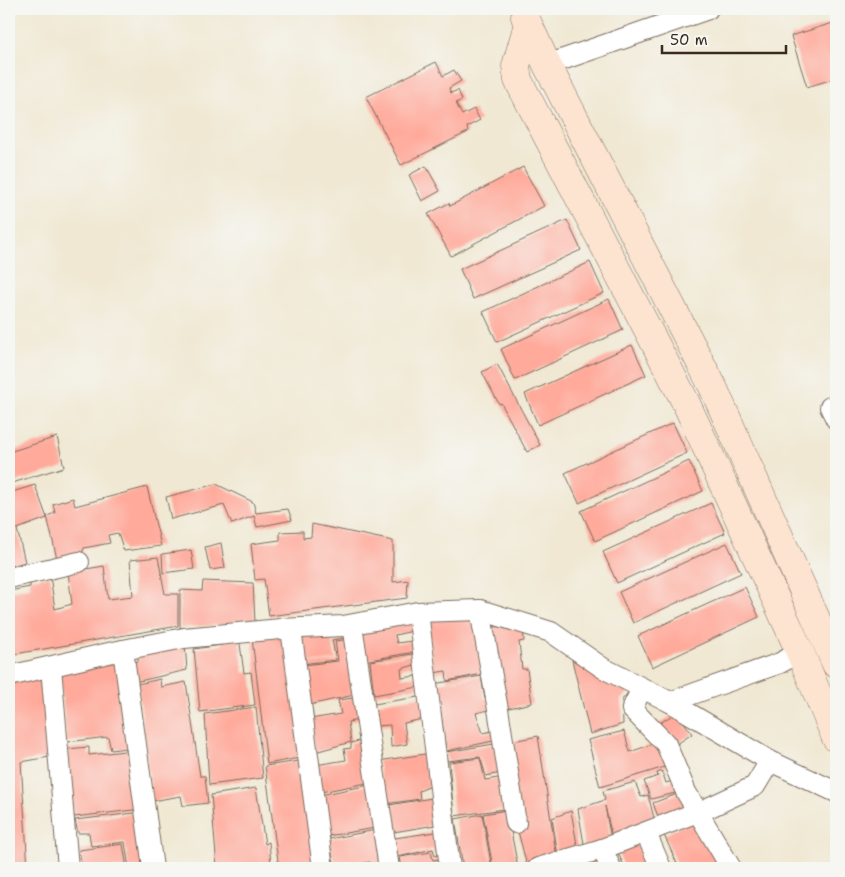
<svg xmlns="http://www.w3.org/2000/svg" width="845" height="877" viewBox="0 0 845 877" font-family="'Shantell Sans',sans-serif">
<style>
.building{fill:#ffaa9b}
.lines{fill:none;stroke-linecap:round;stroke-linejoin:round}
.minor-casing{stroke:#7a6c5d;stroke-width:22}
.secondary-casing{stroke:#7a6c5d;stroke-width:29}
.minor{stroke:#fff;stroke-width:20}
.secondary{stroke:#fde4d1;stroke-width:28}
</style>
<rect width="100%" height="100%" fill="#f6f6f2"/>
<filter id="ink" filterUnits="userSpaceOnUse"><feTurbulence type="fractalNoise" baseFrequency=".02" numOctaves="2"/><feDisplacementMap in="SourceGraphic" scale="10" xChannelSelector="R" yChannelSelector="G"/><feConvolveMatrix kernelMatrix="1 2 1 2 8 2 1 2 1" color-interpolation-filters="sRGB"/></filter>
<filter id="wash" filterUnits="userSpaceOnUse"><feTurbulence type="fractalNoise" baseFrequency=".0096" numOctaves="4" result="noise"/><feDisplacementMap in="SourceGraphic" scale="20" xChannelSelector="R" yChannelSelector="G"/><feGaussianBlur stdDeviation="1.12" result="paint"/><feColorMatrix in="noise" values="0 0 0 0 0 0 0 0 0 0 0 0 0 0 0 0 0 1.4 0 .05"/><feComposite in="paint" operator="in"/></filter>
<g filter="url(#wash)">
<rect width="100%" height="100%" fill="#f0e8d3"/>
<g id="blocks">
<!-- building -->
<g class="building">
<path d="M836,22V78L807,87L791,36Z"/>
<path d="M436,62L443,76L454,70L461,81L449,88L451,93L458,90L462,100L456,103L462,115L474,109L480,120L467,127L468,132L401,165L366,97Z"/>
<path d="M426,166L440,191L422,201L409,175Z"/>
<path d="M523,167L544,206L451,256L428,214L449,203L450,206Z"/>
<path d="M567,220L581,250L473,299L460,269Z"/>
<path d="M590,262L604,293L497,342L483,312Z"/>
<path d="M609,299L623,330L515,380L501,349Z"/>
<path d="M632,345L646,375L538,425L525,394Z"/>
<path d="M497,364L540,445L527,452L501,403L499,404L482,372Z"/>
<path d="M673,423L687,453L579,503L565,473Z"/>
<path d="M57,437L64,467L9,484V452Z"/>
<path d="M689,461L703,491L595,541L581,511Z"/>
<path d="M216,484L253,502L256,513L288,509L292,520L257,527L254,516L232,524L224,505L171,519L166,497Z"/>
<path d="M35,485L47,518L17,529L25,562L9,567V493Z"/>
<path d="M147,487L161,546L124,551L118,533L108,535L110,543L84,548L81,556L57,559L47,516L55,513L53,504L73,498L75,506Z"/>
<path d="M711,503L725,533L617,583L603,552Z"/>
<path d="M312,524L393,541V582L408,580L407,598L269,616L264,579L255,580L251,544L280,540V532L303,531V538L311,537Z"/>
<path d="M221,543L225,568L210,570L205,547Z"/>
<path d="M727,543L741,573L633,623L619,592Z"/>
<path d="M191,550L194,569L163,573L162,554Z"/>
<path d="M158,557L165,594H178V626L9,655V591L30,587V579L50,576L55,609L72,604L68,572L104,566L108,599L133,596L130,560Z"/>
<path d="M203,581L253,583L255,622L180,628V590L202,591Z"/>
<path d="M745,587L759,617L652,667L638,636Z"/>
<path d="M415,615L417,630L395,635L397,643L419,640L420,651L364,661L360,626Z"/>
<path d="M480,616L482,674L447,681L446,671L433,673L427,617Z"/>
<path d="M485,620L493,622L494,627L523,625L524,641L519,642L522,669H527L532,703L500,710Z"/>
<path d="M350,628L351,637L332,640L336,660L301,664L296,633Z"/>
<path d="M288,633L305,757L267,764L252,638Z"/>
<path d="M239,637L244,673L251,672L255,705L200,712L194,649L222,645L223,639Z"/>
<path d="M352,639L359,694L309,705L303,665L338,661L335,641Z"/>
<path d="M185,644L187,670L131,683L128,663L138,661L139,651Z"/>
<path d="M419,653L421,663L401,669L402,678L423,675L424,686L374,695L370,661Z"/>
<path d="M572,660L631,689L622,700L623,724L590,734Z"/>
<path d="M122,662L135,747L111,750L108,737L67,742L59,667Z"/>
<path d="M45,676L55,756L21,762L28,868H9V681Z"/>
<path d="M481,676L485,699L490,698L492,709L476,713L483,733L497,730L498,740L446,751L440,707L433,684Z"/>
<path d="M160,679L161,687L186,682L200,776H205L208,803L183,806L181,796L152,801L138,684Z"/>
<path d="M424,696L428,718L404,723L407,744L391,747L390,725L376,726L374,704Z"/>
<path d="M361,697L363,719L348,722L351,742L315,752L310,719L341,714L338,700Z"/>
<path d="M256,707L263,778L209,785L205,714Z"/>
<path d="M677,712L692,734L671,748L657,725Z"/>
<path d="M624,731L630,752L661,741L671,765L600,787L588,740Z"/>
<path d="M538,736L557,859L527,866L512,808L454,816L449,762L480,758L485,780L511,776L503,743Z"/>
<path d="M366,739L372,782L321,792L315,765L346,760L344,749L351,748V743Z"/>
<path d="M500,743L506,772L486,776L480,757L447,761L446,752Z"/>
<path d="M89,747V755L134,750L142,809L74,817L67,749Z"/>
<path d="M432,753L436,784L419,791L420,799L385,804L378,761Z"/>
<path d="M306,760L320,863L308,865V868H279L265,766Z"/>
<path d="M662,771L666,783L678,779L683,791L651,799L644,781L658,776L657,773Z"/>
<path d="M635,782L641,797L648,795L656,826L613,841L605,806L611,840L585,850L578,809L605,800L603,791Z"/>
<path d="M374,784L381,827L328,836L320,795Z"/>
<path d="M256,788L265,844L269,842L271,864L233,868H217L211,795Z"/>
<path d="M682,792L689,812L660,822L653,803Z"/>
<path d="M438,797L441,824L388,833L383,806Z"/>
<path d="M507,810L518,868H493L483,814Z"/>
<path d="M571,811L578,850L558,857L552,818Z"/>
<path d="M143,812L150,868H129L125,842L91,846L89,833H78L75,820Z"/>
<path d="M482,814L492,868H463L455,819Z"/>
<path d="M698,818L721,868H679L664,835Z"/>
<path d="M381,829L386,868H372L370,862L335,868L329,839Z"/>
<path d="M442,831L445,853L435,856L433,849L393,858L388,839Z"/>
<path d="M647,843L658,868H625L617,851Z"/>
<path d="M123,844L127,868H82L79,850Z"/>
<path d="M431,852L433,860L445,858L446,868H402L400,857Z"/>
<path d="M589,856L593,864L603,860L607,868H565Z"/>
<path d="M369,864L370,868H352V867Z"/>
</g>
</g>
</g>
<g filter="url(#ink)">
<use href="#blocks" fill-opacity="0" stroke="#7a6c5d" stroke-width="1"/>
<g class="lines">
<!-- minor casing -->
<g class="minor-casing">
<g id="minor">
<path d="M547,65L708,9"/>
<path d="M830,407L836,419"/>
<path d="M9,578L79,562"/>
<path d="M480,610L499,715L516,823"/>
<path d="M418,612L450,868"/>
<path d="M352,625L389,868"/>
<path d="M291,629L323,868"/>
<path d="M123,650L153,868"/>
<path d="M51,667L68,868"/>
<path d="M9,676L113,652L184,638L281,629L343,626L418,612L480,610L551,632L603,668L670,702L780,663L800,652"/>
<path d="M642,688L632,709L666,744L686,792L731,868"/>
<path d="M670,702L770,761L836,792"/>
<path d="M646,833L661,868"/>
<path d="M602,849L611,868"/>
<path d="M538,868L602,849L708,808L755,786L770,761"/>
</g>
</g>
<!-- secondary casing -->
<g class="secondary-casing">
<g id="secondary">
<path d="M525,17L547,65L713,387L836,664"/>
<path d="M528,24L516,66L518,80L686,403L800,652L836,738"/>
</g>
</g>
<!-- minor -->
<use href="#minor" class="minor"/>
<!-- secondary -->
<use href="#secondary" class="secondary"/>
</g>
</g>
<!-- margin -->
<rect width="845" height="877" fill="none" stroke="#f6f6f2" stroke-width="30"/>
<!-- scale -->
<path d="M662 45v8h124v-8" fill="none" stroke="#3b2a1e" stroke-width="2.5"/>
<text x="670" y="45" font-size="15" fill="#3b2a1e" stroke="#f6f6f2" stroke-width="4" paint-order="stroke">50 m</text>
</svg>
